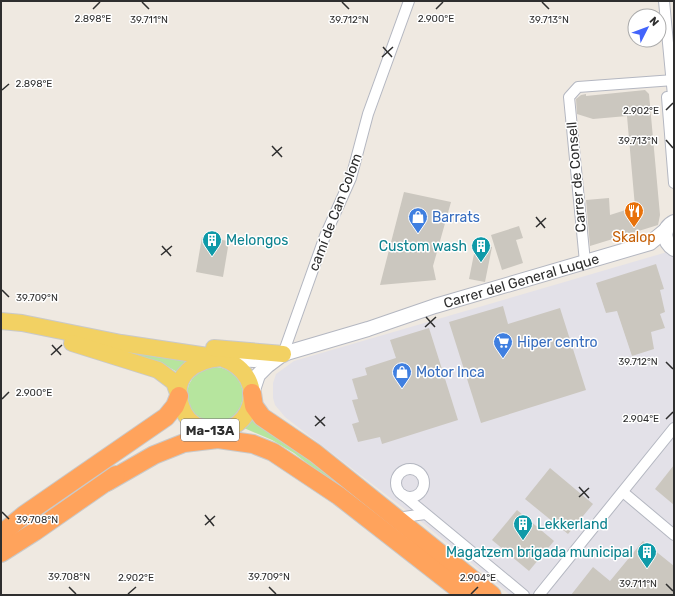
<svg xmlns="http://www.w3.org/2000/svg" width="675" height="596" viewBox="0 0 675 596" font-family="Rubik,sans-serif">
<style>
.industrial{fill:#e3e1e8}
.green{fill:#b6e59e}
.building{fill:#cbc7bf}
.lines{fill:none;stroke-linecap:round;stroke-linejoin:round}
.street-casing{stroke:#b4b7c1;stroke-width:12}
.secondary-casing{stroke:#b4b7c1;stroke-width:16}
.primary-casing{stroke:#c9c9c9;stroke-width:18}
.highway-casing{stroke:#c9c9c9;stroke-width:20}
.street{stroke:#fff;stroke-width:10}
.secondary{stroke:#fff;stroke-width:14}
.primary{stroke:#f2d163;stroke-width:16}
.highway{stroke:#ffa35c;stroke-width:18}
.ticks{fill:none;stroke:#2e2e2e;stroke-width:1.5}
.labels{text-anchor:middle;stroke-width:3;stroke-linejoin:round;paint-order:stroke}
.shield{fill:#fff;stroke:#6d6d6d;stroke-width:1}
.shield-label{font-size:13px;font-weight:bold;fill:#2e2e2e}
.street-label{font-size:14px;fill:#2e2e2e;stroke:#fff}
.shop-label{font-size:14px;fill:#366cbe;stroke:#fff;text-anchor:start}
.food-label{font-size:14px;fill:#c56008;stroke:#fff}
.culture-label{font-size:14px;fill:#0d838f;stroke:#fff;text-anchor:start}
.ticks-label{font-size:10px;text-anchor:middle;fill:#2e2e2e;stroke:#fff;stroke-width:3;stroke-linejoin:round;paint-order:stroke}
</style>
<rect width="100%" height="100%" fill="#efe9e1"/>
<!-- industrial -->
<path class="industrial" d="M674,250V595H510L423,523L285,417L275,405L273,398V383L276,374L294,361Z"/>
<!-- green -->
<g class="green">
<path d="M111,348L188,361L177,372L162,363Z"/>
<circle cx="215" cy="395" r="28"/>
<path d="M251,419L295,446L482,595H477L294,453L272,440L244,428Z"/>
</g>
<!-- building -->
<g class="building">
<path d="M645,90L649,94L660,215L658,225L590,246L586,200L609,198L610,215L635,207L627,116L593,119L577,114L576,99L581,95L586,94V96Z"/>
<path d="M404,192L451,202L433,266L436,280L380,285Z"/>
<path d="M519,226L523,238L516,240L523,263L502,270L491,235Z"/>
<path d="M202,237L229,241L223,277L196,272Z"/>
<path d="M476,244L492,247L485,282L469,279Z"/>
<path d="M656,264L664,289L660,290L665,312L660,314L665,328L651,332L654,349L632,356L617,311L606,313L596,283Z"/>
<path d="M503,306L508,324L560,308L586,390L481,423L449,322Z"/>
<path d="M429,328L458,420L382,444L380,437L358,442L352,424L359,422L352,400L358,399L352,379L367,375L365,368L396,358L390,340Z"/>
<path d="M674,465V505L655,489Z"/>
<path d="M550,468L593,504L568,534L525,499Z"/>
<path d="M517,510L554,541L529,571L492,540Z"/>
<path d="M643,541L674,566V595H571L593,567L610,581Z"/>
</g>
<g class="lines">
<!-- street casing -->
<g class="street-casing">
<g id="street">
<path d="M664,1L674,106"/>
<path d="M667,97L674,183"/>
<path d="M585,262L569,97L578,87L674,80"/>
<path d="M283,354L325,236L351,178L368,114L409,1"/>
<circle cx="410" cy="483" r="14"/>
<path d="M623,492L674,535"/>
<path d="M403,495L524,595"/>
<path d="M397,518L425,514"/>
<path d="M539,595L674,428"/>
</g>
</g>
<!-- secondary casing -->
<g class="secondary-casing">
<g id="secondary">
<path d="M674,222C662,228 663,242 674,249"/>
<path d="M222,358L254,360L275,356"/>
<path id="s1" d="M252,393L258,375L267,366L283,354L368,329L435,306L650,243L666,230"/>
</g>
</g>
<!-- primary casing -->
<g class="primary-casing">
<g id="primary">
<path d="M1,321L22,323L121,343L221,358C276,377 249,444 203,428C192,425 184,416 181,405C171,375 195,360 221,358"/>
<path d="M72,343L158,370L174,382L179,396"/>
<path d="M214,348L283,354"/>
</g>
</g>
<!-- highway casing -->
<g class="highway-casing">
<g id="highway">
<path d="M252,393L254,406L262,417L315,453L492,595"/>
<path d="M107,482L154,455L184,443L218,439L253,444L273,452L339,496L466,595"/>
<path d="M1,534L24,515L166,417L175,406L179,396"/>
<path d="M1,553L34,532L116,475"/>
</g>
</g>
<!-- street -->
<use href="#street" class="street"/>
<!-- secondary -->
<use href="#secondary" class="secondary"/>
<!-- primary -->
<use href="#primary" class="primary"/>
<!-- highway -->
<use href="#highway" class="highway"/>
</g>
<!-- ticks -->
<path class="ticks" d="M142,2L149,9M342,2L349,9M542,2L549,9M93,9L100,2M436,9L443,2M383,47L392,57M382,57L393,47M2,90L9,84M666,110L673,103M666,140L673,148M272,146L282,157M272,156L282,147M536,217L545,228M536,227L546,218M162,246L171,256M161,255L172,246M2,290L9,297M426,317L435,327M425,327L436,317M52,345L61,355M51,355L62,345M666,362L673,369M2,399L9,392M315,416L325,426M666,419L673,412M315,426L325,417M579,487L589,498M579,497L589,488M2,512L9,519M205,515L214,526M205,525L215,516M666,584L673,591M69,587L76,594M269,587L276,594M128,594L136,587M471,594L478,587"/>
<!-- icons -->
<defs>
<g id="restaurant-pin" transform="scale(1)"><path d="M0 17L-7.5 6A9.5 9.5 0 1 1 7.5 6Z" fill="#e8710a" stroke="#fff"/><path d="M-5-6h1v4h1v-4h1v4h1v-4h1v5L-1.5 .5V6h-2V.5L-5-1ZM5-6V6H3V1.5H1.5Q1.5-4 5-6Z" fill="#fff"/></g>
<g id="shop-pin" transform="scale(1)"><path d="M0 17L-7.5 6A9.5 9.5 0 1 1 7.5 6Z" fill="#3f7fe0" stroke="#fff"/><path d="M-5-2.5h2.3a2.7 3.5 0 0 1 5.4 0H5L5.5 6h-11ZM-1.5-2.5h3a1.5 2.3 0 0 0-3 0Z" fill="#fff"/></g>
<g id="building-pin" transform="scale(1)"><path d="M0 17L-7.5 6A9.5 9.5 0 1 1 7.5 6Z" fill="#0f9aa8" stroke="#fff"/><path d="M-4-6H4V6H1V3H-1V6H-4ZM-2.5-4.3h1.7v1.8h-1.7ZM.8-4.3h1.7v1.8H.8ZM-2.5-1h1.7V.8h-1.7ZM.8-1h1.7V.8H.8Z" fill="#fff"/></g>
<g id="supermarket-pin" transform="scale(1)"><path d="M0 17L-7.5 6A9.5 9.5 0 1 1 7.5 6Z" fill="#3f7fe0" stroke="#fff"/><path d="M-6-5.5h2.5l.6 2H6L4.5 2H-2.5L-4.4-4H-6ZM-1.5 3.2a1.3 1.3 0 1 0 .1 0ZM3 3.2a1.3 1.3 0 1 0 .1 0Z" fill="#fff"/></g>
</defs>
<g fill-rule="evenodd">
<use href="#restaurant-pin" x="634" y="211"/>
<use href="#shop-pin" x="418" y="217"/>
<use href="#building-pin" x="212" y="240"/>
<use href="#building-pin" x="481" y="246"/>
<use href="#supermarket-pin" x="503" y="342"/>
<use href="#shop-pin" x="402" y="372"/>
<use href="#building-pin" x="523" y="524"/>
<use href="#building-pin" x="647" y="552"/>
</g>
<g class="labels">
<!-- shield labels -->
<rect class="shield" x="181" y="419" width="58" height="22" rx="3"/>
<g class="shield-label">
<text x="210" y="435">Ma-13A</text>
</g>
<!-- street labels -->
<g class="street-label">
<text transform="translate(576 177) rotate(-95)" y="5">Carrer de Consell</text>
<text transform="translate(335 212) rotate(-69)" y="5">camí de Can Colom</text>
<text dy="5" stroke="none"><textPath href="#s1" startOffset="301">Carrer del General Luque</textPath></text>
</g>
<!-- shop labels -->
<g class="shop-label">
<text x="432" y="222">Barrats</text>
<text x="517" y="347">Hiper centro</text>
<text x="416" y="377">Motor Inca</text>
</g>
<!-- food labels -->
<g class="food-label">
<text x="634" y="242">Skalop</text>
</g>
<!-- culture labels -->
<g class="culture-label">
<text x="226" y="245">Melongos</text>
<text x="467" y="251" text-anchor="end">Custom wash</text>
<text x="537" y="529">Lekkerland</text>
<text x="633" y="557" text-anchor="end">Magatzem brigada municipal</text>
</g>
</g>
<g class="ticks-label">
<text x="93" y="22">2.898°E</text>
<text x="436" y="22">2.900°E</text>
<text x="149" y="23">39.711°N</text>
<text x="349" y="23">39.712°N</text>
<text x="549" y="23">39.713°N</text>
<text x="34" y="87">2.898°E</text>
<text x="641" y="114">2.902°E</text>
<text x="638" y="144">39.713°N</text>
<text x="37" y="301">39.709°N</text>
<text x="638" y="365">39.712°N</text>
<text x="34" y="396">2.900°E</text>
<text x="641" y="422">2.904°E</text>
<text x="37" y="523">39.708°N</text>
<text x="69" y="580">39.708°N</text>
<text x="269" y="580">39.709°N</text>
<text x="136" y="581">2.902°E</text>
<text x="478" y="581">2.904°E</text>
<text x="638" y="587">39.711°N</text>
</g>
<!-- border -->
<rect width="675" height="596" fill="none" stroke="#2e2e2e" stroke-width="4"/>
<!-- north arrow -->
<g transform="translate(647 28) rotate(48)"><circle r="19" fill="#ffffff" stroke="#ababab"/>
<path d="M0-3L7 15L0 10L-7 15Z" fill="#4264fb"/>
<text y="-6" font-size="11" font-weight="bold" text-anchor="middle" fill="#2e2e2e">N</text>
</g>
</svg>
